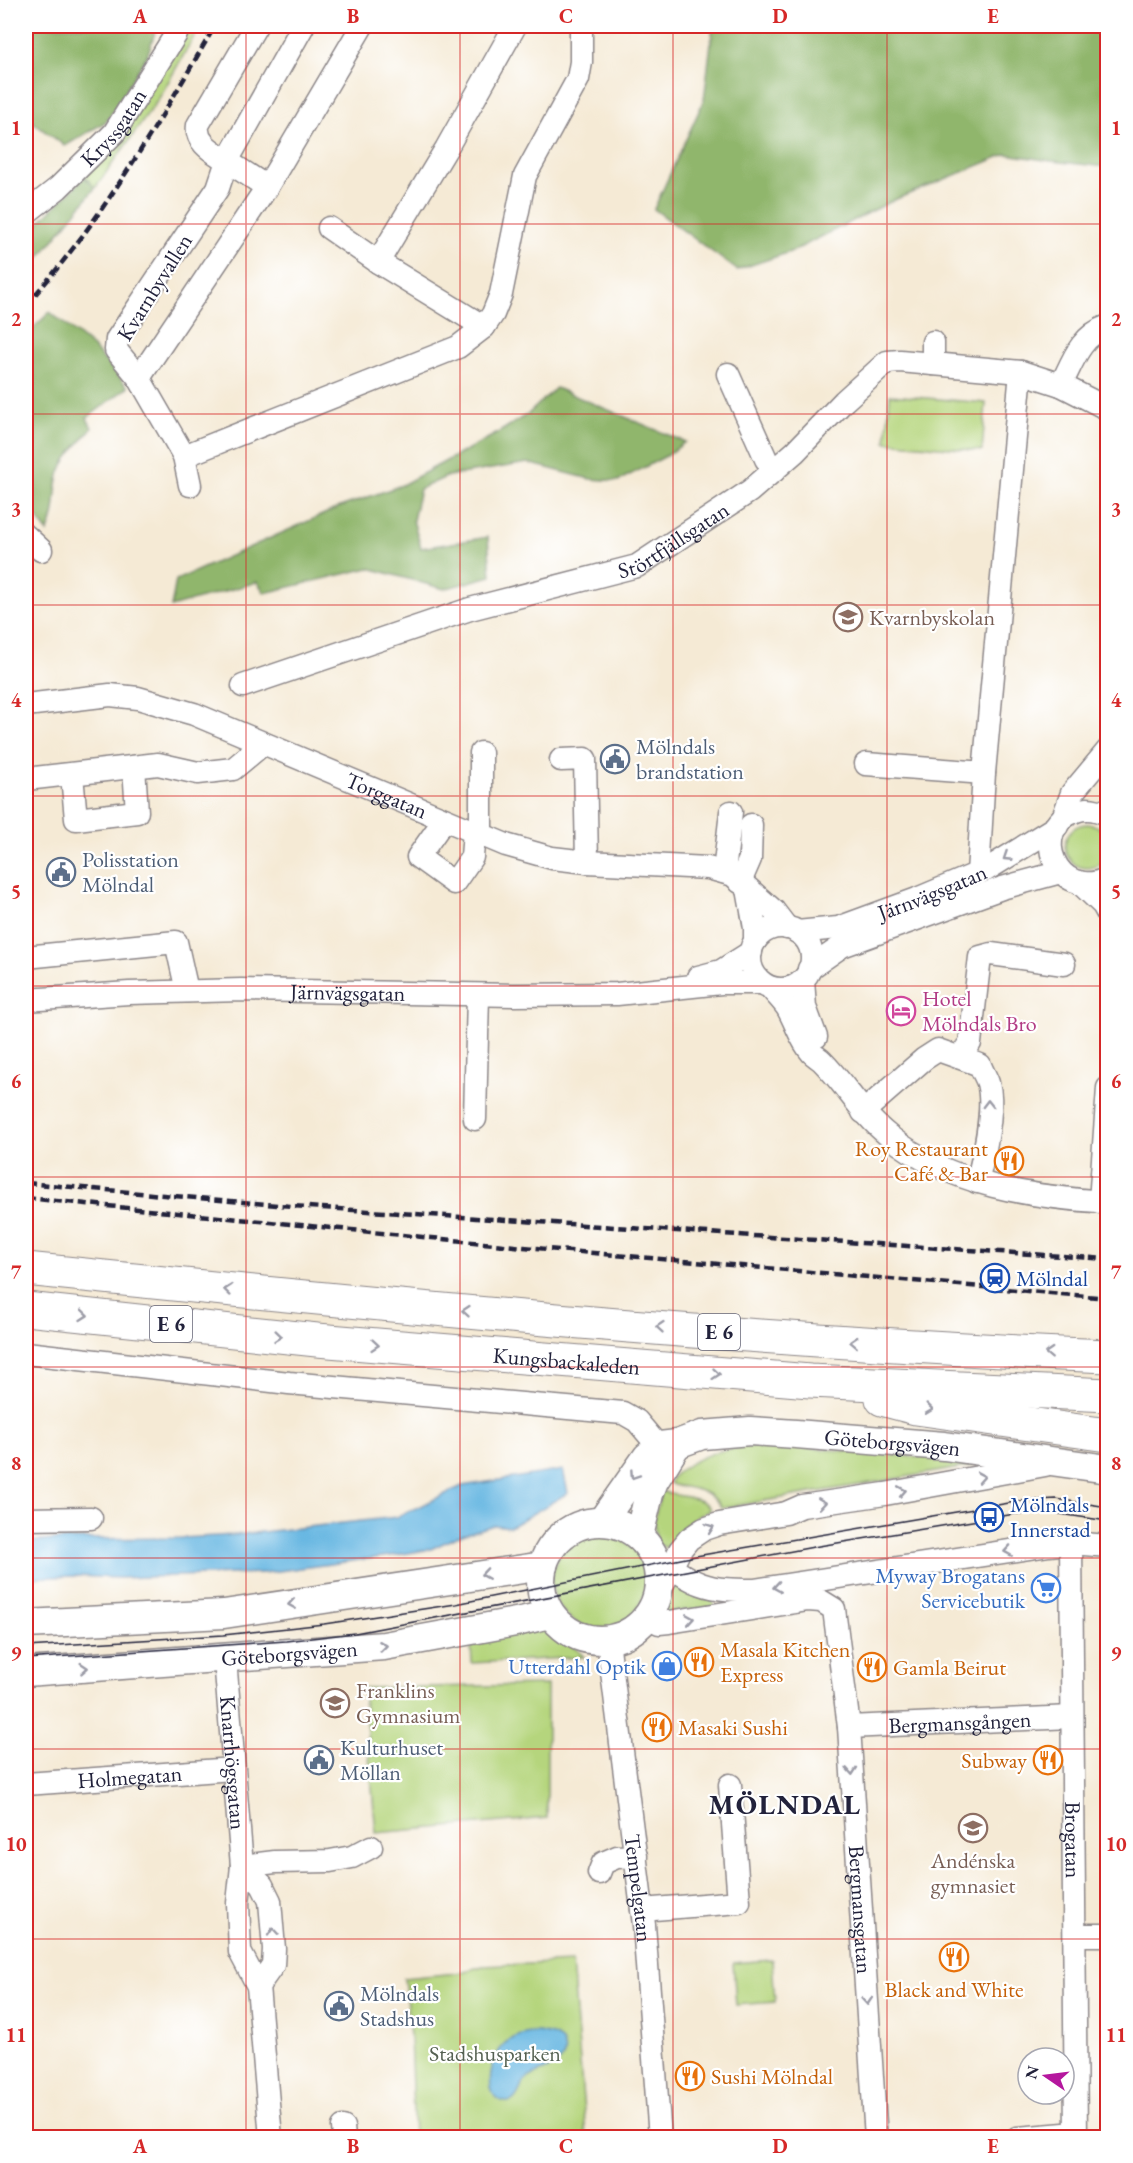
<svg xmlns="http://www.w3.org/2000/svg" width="1133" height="2163" viewBox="0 0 1133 2163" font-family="'EB Garamond',serif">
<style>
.green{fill:#b5d57d;stroke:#6c7c5c;stroke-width:1.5}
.forest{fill:#90b66c;stroke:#596c54;stroke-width:1.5}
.water{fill:#67b7e2;stroke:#446c8e;stroke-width:1.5}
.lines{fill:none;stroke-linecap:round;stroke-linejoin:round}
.minor-casing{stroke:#8c8688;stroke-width:25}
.major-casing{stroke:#8c8688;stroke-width:31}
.highway-casing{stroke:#8c8688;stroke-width:35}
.minor{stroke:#fff;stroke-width:22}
.major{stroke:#fff;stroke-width:28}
.highway{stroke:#fff;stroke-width:33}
.tram{stroke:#22223b;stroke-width:1.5}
.rail{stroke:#22223b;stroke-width:4.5;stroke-dasharray:9 4.5;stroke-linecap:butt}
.oneway{stroke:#9c9ca7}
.grid{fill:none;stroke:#d62828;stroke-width:1.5;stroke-opacity:0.55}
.labels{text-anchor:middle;stroke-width:4.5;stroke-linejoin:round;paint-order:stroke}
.shield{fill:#fff;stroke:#646476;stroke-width:1.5}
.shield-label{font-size:21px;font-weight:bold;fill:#22223b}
.street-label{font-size:22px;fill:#22223b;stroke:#fff}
.education-label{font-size:22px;fill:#785e54;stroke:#fff;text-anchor:start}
.service-label{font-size:22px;fill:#4e5e75;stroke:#fff;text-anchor:start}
.hotel-label{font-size:22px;fill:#b23c85;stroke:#fff;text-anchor:start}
.food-label{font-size:22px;fill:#c56008;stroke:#fff;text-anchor:start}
.transit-label{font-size:22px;fill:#164399;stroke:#fff;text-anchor:start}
.shop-label{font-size:22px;fill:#366cbe;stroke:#fff;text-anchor:end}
.park-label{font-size:22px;fill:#556152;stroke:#fff}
.district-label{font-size:28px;font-weight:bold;letter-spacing:1.5px;fill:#22223b;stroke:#fff}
.neatline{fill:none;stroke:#d62828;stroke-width:2}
.grid-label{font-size:20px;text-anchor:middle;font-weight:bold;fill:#d62828}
</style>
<rect width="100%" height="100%" fill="#fff"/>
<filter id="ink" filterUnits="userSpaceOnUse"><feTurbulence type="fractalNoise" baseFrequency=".0167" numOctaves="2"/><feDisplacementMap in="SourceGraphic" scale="12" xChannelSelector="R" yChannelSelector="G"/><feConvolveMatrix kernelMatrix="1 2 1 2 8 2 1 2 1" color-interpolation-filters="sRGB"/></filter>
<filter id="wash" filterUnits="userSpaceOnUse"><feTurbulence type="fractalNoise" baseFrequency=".008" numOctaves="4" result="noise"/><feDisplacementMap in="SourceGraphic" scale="24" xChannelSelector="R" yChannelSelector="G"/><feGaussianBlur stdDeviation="1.35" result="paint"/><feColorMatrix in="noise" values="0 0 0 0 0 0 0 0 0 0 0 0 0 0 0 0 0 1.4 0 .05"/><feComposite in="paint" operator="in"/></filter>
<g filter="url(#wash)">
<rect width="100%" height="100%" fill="#f5ead5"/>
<!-- green -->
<g class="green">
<path d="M186,26H200L158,100L95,188L85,177Z"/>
<path d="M890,395L986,403L982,451L886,442Z"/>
<circle cx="1087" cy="846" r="22"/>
<path d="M773,1445L976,1462L971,1466L722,1508C710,1489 694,1489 674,1485L670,1483C672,1476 676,1473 682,1469C709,1449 741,1446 773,1445Z"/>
<path d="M662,1491C676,1498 705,1495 710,1510C701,1515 692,1518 685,1525C678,1532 674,1542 666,1548L658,1544C651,1525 656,1509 662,1491Z"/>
<circle cx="599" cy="1581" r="47"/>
<path d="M675,1584L696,1597L713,1600L714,1607L659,1613L667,1594Z"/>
<path d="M542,1630C558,1636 573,1644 584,1657L472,1663L471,1647L509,1633Z"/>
<path d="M547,1685V1818L376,1833L363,1688Z"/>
<path d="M772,1960L775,2002L736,2005L733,1963Z"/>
<path d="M572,1962L586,2137H414L410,2036L404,1978L457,1973L483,1966Z"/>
</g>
<!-- forest -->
<g class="forest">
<path d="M26,26H157L148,54L107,121L65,146L32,122L26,126Z"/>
<path d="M713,26H1107V167L1051,161L1006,154L894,200L793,251L737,270L654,209L704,100Z"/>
<path d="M85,177L95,188L26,274V235Z"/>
<path d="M50,312L94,348L128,387L87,418L92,428C83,439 70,452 63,465C52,486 59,512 47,532L26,502V335Z"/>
<path d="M556,388L685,442L668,455L618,481L590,479L528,463L448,476L420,489L413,520L421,548L488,537L491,576L444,589L369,568L265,593L257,582L171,607L176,580L340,507L402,485L496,434L528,414Z"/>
</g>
<!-- water -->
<g class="water">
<path d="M563,1470L568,1493L510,1527L494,1525L456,1537L431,1549L397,1555L264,1573L119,1578L75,1576L26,1578V1542L72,1539L181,1538L234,1535L397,1517L462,1486Z"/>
<path d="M538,2032C549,2034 561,2035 564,2047C569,2069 537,2069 526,2080C519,2087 518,2103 506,2102C479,2100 492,2051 508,2041C517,2035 528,2033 538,2032Z"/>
</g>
</g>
<g filter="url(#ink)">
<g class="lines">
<!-- minor casing -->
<g class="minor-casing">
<g id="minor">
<path d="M256,26L198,125C195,143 214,152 227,161L218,188L117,339L116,350L139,378L184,456L458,347L484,327L493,314L501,294L525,176L578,79L581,62V26"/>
<path d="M267,187L227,161L303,26"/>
<path id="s1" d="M26,213L58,188L114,133L176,34L179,26"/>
<path d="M329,228L378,262L484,327"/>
<path d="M378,262L446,149L515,26"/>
<path d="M933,342V364"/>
<path d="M728,374L766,459L774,471"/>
<path d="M139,378L267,187L362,26"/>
<path d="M1061,385C1073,361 1080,336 1108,326"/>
<path d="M184,456L190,485"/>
<path d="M26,536L41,550"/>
<path id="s2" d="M243,686L470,609L637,566L750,491L795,452L844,401L887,362L900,361L1021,372L1061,385L1108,409"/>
<path id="s3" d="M26,705L110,695L138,698L194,714L506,845L552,858L587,862L708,868L733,875L774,911L787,928"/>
<path d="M481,753V836"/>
<path d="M561,760L585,759L587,862"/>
<path d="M866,764L984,773"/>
<path d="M72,775L76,819L137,812L134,767"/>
<path d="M26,779L158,764L198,773L233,769L263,744"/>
<path d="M1108,815C1097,809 1087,807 1076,811C1027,827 1056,904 1108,878"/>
<path d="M1063,818L1072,793L1108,750"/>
<path d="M444,820L418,857L454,883L472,857L474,832"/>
<path d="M724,872L731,812"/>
<path d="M978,874L984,773L1021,372"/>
<path d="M740,882L750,859L751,825"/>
<path d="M1079,882L1103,905L1108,914"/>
<path d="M748,889L755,928V941"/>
<circle cx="781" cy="958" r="31"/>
<path id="s4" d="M797,932L838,928L917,899L986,870L1057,826"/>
<path d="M26,957L176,942L187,991"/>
<path d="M809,969L842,946L1002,888L1061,872"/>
<path d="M698,977L721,971L751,952"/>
<path d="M803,980L805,1007L816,1037"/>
<path d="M771,988C776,995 783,1001 788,1009C796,1023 801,1041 812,1053C815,1056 819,1058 822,1061C846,1085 862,1115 889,1136C951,1186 1031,1197 1108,1202"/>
<path id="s5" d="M26,1000L129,993L241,990L514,995L617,994L721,983H762"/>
<path d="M960,1057L970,1043L980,957L991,954L1064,964"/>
<path d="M863,1112L924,1059L938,1050L980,1065C982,1071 986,1077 988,1083C995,1108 984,1156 977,1182"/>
<path d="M475,1119L478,995"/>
<path d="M1100,1202L1108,1088"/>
<path d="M26,1353L289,1383L623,1413L637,1421L669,1459"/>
<path d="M26,1519L91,1518"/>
<path id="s6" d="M1071,1543L1076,2138"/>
<path d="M655,1557C670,1566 684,1578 701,1584C717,1590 736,1590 754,1590L1049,1545L1071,1543L1108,1546"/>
<path d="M659,1592L680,1550L689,1539L704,1529L719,1524L786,1513L802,1506L885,1494L1045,1465"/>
<path id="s7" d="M648,1616L659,1623L669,1622L808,1600L821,1601L834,1609L849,1727L876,2138"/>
<path id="s8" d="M608,1640L644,1925L660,2138"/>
<path id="s9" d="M225,1659L242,1866L238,1903L240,1952L258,1986L271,2138"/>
<path id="s10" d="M849,1727L1072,1717"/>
<path id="s11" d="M26,1784L233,1769"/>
<path d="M242,1866L262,1885L270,1901L274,1949L273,1965L258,1986"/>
<path d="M242,1866L275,1862L330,1861L352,1857L371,1847"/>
<path d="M599,1873L603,1863L617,1857L636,1856"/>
<path d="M642,1910L739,1902L730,1785"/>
<path d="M1075,1935H1108"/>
<path d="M343,2127L344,2138"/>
<path d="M1017,2138L1076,2133"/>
</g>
</g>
<!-- major casing -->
<g class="major-casing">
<g id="major">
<path id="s12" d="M602,1521L647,1457L660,1446L677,1444L702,1435L750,1431L796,1434L944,1446L1108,1469"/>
<circle cx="600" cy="1581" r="59"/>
<path d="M639,1536L649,1494L654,1481L677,1444"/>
<path d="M26,1624L224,1614L543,1566"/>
<path id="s13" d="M26,1672L384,1646L521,1621L550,1614"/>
</g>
</g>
<!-- highway casing -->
<g class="highway-casing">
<g id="highway">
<path d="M26,1269C385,1306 746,1341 1108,1356"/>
<path id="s14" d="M26,1309L317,1340L810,1381L1108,1395"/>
<path d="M882,1399L916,1408L1108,1435"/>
</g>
</g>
<!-- minor -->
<use href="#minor" class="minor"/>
<!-- major -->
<use href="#major" class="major"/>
<!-- highway -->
<use href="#highway" class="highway"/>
<!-- tram -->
<g class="tram">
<path d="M26,1647L223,1635L324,1624L456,1604L696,1556L1021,1501L1056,1499L1108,1507"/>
<path d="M26,1659L286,1641L355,1633L819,1546L1015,1514L1046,1512L1108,1521"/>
</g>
<!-- rail -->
<g class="rail">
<path d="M26,305C102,221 158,123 215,26"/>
<path d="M26,1183L277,1205L1108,1259"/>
<path d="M26,1198L524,1247L1108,1298"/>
</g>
</g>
<!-- one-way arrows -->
<defs><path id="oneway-chevron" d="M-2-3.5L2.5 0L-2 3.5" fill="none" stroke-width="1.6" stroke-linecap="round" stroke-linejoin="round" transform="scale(1.5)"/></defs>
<g class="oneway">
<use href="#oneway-chevron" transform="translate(1007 857) rotate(147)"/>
<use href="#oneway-chevron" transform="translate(988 1104) rotate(-91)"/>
<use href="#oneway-chevron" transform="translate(228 1290) rotate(-174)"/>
<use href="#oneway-chevron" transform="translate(466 1311) rotate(-175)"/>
<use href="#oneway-chevron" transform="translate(84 1315) rotate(6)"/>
<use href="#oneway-chevron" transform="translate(660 1327) rotate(-175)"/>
<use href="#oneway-chevron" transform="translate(278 1336) rotate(6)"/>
<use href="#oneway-chevron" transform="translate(854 1342) rotate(-177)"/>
<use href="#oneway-chevron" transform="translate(375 1345) rotate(5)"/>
<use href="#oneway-chevron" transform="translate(1049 1353) rotate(-177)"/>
<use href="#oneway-chevron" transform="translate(716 1374) rotate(5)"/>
<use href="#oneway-chevron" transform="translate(929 1409) rotate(7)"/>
<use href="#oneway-chevron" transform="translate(634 1475) rotate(124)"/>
<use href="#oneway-chevron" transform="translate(981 1477) rotate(-10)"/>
<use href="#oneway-chevron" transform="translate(902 1491) rotate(-10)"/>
<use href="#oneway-chevron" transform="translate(822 1503) rotate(-8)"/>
<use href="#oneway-chevron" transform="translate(710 1528) rotate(-20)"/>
<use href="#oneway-chevron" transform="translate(1008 1551) rotate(171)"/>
<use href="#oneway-chevron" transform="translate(485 1574) rotate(171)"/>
<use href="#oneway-chevron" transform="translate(777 1587) rotate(171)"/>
<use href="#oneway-chevron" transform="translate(292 1604) rotate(171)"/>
<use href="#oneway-chevron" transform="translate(690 1619) rotate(-9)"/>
<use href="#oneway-chevron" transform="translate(383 1646) rotate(-7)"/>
<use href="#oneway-chevron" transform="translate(84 1668) rotate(-4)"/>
<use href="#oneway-chevron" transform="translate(852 1771) rotate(86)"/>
<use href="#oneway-chevron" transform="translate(273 1932) rotate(-95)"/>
<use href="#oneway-chevron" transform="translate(867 2001) rotate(86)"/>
</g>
</g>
<!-- grid -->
<path class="grid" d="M246,26V2138M460,26V2138M673,26V2138M887,26V2138M26,224H1108M26,414H1108M26,605H1108M26,796H1108M26,986H1108M26,1177H1108M26,1367H1108M26,1558H1108M26,1749H1108M26,1939H1108"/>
<!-- icons -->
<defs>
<g id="school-ring" transform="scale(1.5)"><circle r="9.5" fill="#fff" stroke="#8d6e63" stroke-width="1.5"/><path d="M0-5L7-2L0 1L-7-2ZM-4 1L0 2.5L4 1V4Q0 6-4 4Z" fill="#8d6e63"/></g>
<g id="civic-ring" transform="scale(1.5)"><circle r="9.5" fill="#fff" stroke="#5c6f8a" stroke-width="1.5"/><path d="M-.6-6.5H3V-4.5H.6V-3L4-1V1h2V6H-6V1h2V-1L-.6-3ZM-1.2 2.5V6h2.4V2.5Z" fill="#5c6f8a"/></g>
<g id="hotel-ring" transform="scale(1.5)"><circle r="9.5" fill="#fff" stroke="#d1479c" stroke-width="1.5"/><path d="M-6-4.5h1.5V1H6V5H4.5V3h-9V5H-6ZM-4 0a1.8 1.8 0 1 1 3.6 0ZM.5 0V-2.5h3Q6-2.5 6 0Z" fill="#d1479c"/></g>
<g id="restaurant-ring" transform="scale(1.5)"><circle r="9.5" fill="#fff" stroke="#e8710a" stroke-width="1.5"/><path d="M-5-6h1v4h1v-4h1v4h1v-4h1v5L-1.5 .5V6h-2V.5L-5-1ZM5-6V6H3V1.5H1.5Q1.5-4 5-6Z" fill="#e8710a"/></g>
<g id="station-ring" transform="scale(1.5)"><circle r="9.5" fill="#fff" stroke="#1a4fb4" stroke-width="1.5"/><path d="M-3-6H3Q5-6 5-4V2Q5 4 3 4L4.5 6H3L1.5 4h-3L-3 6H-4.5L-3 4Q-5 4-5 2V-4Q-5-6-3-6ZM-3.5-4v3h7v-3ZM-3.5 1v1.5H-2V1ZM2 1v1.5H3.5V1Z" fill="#1a4fb4"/></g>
<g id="bus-ring" transform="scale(1.5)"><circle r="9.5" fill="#fff" stroke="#1a4fb4" stroke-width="1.5"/><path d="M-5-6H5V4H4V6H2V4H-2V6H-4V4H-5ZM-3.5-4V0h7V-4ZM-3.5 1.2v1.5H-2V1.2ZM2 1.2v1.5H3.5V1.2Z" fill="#1a4fb4"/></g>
<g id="supermarket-ring" transform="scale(1.5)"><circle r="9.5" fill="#fff" stroke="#3f7fe0" stroke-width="1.5"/><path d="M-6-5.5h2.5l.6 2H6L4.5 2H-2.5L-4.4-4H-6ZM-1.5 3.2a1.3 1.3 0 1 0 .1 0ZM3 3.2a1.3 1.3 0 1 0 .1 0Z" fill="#3f7fe0"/></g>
<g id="shop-ring" transform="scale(1.5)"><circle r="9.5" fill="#fff" stroke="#3f7fe0" stroke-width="1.5"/><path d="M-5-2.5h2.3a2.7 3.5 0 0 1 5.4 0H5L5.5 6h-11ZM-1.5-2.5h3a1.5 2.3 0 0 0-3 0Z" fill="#3f7fe0"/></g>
</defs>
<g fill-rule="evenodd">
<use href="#school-ring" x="848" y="617"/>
<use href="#civic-ring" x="615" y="759"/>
<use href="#civic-ring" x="61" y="872"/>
<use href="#hotel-ring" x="901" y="1011"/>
<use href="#restaurant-ring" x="1009" y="1161"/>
<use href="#station-ring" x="995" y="1278"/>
<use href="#bus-ring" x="989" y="1517"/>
<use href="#supermarket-ring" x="1046" y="1588"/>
<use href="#restaurant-ring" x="699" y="1662"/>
<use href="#shop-ring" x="667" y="1666"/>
<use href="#restaurant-ring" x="872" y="1667"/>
<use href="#school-ring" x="335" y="1703"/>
<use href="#restaurant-ring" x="657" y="1727"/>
<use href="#civic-ring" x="319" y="1760"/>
<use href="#restaurant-ring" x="1048" y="1760"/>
<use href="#school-ring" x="973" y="1828"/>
<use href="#restaurant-ring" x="954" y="1957"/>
<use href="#civic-ring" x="339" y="2006"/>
<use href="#restaurant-ring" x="690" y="2076"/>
</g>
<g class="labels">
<!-- shield labels -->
<g class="shield">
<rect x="150" y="1306" width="42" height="36" rx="4.5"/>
<rect x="698" y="1314" width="42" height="36" rx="4.5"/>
</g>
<g class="shield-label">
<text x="171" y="1331">E 6</text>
<text x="719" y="1339">E 6</text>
</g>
<!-- street labels -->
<g class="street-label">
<text dy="8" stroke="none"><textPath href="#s1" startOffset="123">Kryssgatan</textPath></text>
<text transform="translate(154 287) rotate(-58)" y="8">Kvarnbyvallen</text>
<text dy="8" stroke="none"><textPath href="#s2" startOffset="456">Störtfjällsgatan</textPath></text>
<text dy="8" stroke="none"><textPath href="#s3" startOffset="380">Torggatan</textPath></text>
<text dy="8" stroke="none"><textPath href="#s4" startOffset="142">Järnvägsgatan</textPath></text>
<text dy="8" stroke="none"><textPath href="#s5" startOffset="322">Järnvägsgatan</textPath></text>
<text dy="8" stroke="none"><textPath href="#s14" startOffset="543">Kungsbackaleden</textPath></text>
<text dy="8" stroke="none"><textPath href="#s12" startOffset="330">Göteborgsvägen</textPath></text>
<text dy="8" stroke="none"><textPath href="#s13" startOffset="264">Göteborgsvägen</textPath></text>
<text dy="8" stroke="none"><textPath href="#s10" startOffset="111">Bergmansgången</textPath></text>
<text dy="8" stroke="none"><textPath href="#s9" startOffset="104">Knarrhögsgatan</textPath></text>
<text dy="8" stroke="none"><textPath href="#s11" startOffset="104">Holmegatan</textPath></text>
<text dy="8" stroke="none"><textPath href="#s6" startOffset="297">Brogatan</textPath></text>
<text dy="8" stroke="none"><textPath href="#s8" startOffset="250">Tempelgatan</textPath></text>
<text dy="8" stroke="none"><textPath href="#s7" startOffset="494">Bergmansgatan</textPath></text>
</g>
<!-- education labels -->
<g class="education-label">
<text x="869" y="625">Kvarnbyskolan</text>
<text x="356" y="1698">Franklins<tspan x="356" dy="25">Gymnasium</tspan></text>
<text x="973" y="1868" text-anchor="middle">Andénska<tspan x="973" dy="25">gymnasiet</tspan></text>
</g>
<!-- service labels -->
<g class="service-label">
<text x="636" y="754">Mölndals<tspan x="636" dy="25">brandstation</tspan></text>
<text x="82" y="867">Polisstation<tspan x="82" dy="25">Mölndal</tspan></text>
<text x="340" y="1755">Kulturhuset<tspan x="340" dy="25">Möllan</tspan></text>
<text x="360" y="2001">Mölndals<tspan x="360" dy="25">Stadshus</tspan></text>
</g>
<!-- hotel labels -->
<g class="hotel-label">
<text x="922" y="1006">Hotel<tspan x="922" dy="25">Mölndals Bro</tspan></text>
</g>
<!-- food labels -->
<g class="food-label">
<text x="988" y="1156" text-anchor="end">Roy Restaurant<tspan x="988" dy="25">Café &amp; Bar</tspan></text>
<text x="720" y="1657">Masala Kitchen<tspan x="720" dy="25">Express</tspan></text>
<text x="893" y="1675">Gamla Beirut</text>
<text x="678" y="1735">Masaki Sushi</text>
<text x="1027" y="1768" text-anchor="end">Subway</text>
<text x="954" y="1997" text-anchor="middle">Black and White</text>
<text x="711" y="2084">Sushi Mölndal</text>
</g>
<!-- transit labels -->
<g class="transit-label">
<text x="1016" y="1286">Mölndal</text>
<text x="1010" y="1512">Mölndals<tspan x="1010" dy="25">Innerstad</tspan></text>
</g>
<!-- shop labels -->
<g class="shop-label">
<text x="1025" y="1583">Myway Brogatans<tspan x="1025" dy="25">Servicebutik</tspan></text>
<text x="646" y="1674">Utterdahl Optik</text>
</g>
<!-- park labels -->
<g class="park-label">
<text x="495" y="2061">Stadshusparken</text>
</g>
<!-- district labels -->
<g class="district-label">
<text x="785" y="1814">MÖLNDAL</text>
</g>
</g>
<!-- margin -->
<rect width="1133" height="2163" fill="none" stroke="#fff" stroke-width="66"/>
<!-- north arrow -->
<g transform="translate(1046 2076) rotate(284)"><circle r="28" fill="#ffffff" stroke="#a7a7b1" stroke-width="1.5"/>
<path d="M0-4.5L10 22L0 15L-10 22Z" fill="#b5179e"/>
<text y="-9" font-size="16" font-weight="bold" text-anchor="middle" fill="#22223b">N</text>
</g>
<rect x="33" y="33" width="1067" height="2097" class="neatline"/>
<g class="grid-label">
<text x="140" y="23">A</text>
<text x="353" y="23">B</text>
<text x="566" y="23">C</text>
<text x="780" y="23">D</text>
<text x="993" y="23">E</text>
<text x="16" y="135">1</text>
<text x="1116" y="135">1</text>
<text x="16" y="326">2</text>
<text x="1116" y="326">2</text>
<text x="16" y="516">3</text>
<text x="1116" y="516">3</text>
<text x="16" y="707">4</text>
<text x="1116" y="707">4</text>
<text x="16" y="898">5</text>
<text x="1116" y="898">5</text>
<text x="16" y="1088">6</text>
<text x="1116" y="1088">6</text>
<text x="16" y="1279">7</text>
<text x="1116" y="1279">7</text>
<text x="16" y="1470">8</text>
<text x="1116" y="1470">8</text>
<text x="16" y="1660">9</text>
<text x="1116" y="1660">9</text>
<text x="16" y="1851">10</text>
<text x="1116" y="1851">10</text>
<text x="16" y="2042">11</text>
<text x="1116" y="2042">11</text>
<text x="140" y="2153">A</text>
<text x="353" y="2153">B</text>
<text x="566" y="2153">C</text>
<text x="780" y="2153">D</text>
<text x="993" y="2153">E</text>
</g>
</svg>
